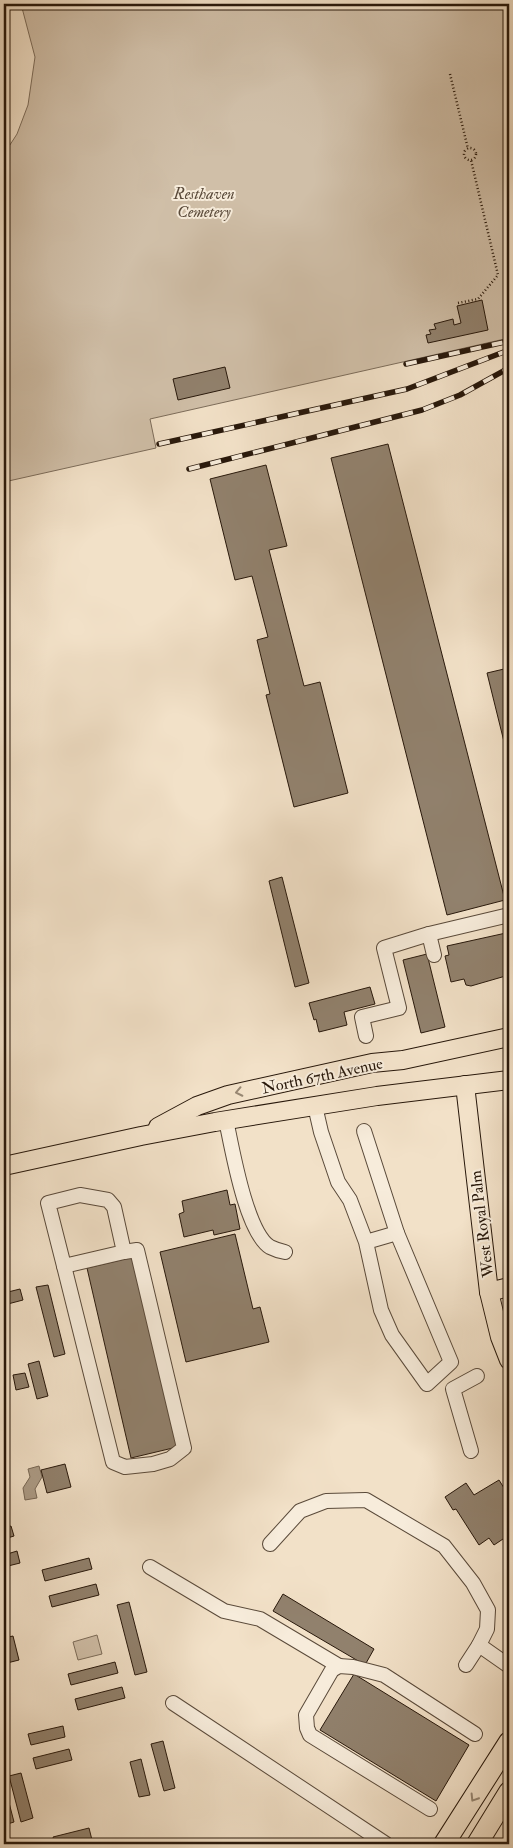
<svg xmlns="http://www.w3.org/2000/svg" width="513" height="1848" viewBox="0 0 513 1848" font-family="'IM FELL Double Pica',serif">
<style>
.green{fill:#d0bfa8;stroke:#7c6c5a}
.water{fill:#ad9d88;stroke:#786856}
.building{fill:#91816d;stroke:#28180b}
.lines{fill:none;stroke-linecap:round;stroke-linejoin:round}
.minor-casing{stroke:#5a4a3a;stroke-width:16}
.major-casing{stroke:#28180b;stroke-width:20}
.highway-casing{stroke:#28180b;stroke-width:22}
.path{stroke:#28180b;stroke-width:2.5;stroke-dasharray:1 2.5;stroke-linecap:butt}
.minor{stroke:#f7ecdb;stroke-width:14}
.major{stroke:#f2e1c8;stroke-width:18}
.highway{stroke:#f2e1c8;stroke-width:20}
.rail-casing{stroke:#28180b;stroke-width:5.5}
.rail{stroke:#f7ecdb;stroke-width:4;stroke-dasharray:11;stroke-linecap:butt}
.oneway{stroke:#978773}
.labels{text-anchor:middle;stroke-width:4;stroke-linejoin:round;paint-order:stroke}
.park-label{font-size:16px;font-style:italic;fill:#5a4a3a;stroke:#f7ecdb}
.street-label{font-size:16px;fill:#28180b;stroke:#f7ecdb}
</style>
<rect width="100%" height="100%" fill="#f2e1c8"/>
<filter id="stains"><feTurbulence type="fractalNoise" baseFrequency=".004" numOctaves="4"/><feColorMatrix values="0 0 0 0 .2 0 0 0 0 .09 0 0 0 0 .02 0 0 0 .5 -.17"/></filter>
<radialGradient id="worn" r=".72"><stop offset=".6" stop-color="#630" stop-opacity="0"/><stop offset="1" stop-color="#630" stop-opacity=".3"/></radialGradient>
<!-- green -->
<g class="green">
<path d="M21,4H509V338L150,419L156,448L4,482V154L17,134L28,105L35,57Z"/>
<path d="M97,1635L102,1654L78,1660L73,1642Z"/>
</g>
<!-- water -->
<path class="water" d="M39,1466L42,1477L35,1489L37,1498L25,1500L23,1488L30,1477L28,1469Z"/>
<!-- building -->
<g class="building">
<path d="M482,300L488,330L428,343L426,335L431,334L429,330L436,329L434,324L453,319L454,325L461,323L457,306Z"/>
<path d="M225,367L230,388L178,400L173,379Z"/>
<path d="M388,444L505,900L447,915L331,458Z"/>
<path d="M266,465L287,546L269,550L304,686L320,682L348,793L294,807L266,695L270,694L257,640L268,637L252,576L235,580L210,479Z"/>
<path d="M504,669L509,689V762L487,673Z"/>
<path d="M282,877L309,983L295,987L269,881Z"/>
<path d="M506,933L509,947V975L471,986L466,985L464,979L451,982L445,956L449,955L447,946Z"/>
<path d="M427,954L445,1027L421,1033L403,960Z"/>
<path d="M370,987L375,1004L344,1012L347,1025L319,1032L316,1019L314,1020L309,1003Z"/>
<path d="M227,1190L230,1205L235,1204L240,1229L214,1235L213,1230L184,1237L179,1214L184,1212L182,1201Z"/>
<path d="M235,1234L253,1309L260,1307L269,1342L186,1362L160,1252Z"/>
<path d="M133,1257L177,1447L131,1458L87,1268Z"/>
<path d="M48,1285L65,1354L54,1357L36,1287Z"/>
<path d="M20,1289L23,1300L4,1305V1293Z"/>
<path d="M39,1361L48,1396L37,1399L28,1364Z"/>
<path d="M25,1373L29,1387L16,1390L13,1375Z"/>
<path d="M65,1464L71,1487L47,1493L41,1470Z"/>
<path d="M499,1480L509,1496V1535L494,1545L489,1538L479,1545L456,1509L453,1510L445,1497L466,1483L474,1495Z"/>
<path d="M11,1526L14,1536L4,1539V1528Z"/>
<path d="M17,1551L20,1563L4,1567V1555Z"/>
<path d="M89,1558L92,1569L45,1581L42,1570Z"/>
<path d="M96,1584L99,1595L52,1607L49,1596Z"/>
<path d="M283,1594L374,1649L365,1665L273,1611Z"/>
<path d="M129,1602L147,1672L135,1675L117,1605Z"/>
<path d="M13,1636L19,1660L7,1663L4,1649V1638Z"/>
<path d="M115,1662L118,1673L71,1685L68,1674Z"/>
<path d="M354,1674L469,1745L436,1801L320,1730Z"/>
<path d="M122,1687L125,1698L78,1710L75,1699Z"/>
<path d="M63,1726L65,1737L31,1745L28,1734Z"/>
<path d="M163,1741L175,1788L164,1791L151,1744Z"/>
<path d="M69,1749L72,1760L36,1769L33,1758Z"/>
<path d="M141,1759L150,1795L139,1797L130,1762Z"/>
<path d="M21,1773L33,1818L21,1822L9,1776Z"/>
<path d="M4,1787H5L14,1822L4,1825Z"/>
<path d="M89,1828L92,1840L73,1844H55L53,1837Z"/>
</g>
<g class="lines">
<!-- minor casing -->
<g class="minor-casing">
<g id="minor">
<path d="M434,955L429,934L509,915"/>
<path d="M366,1036L362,1017L399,1008L384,948L429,934"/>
<path d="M315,1106L321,1132L338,1182L350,1200L366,1242L381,1310L392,1335L427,1384L451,1362L397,1233L366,1242"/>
<path d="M226,1120C232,1148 246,1232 270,1247C274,1249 280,1251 285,1252"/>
<path d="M364,1131L397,1233"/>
<path d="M80,1195L108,1200L114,1207L124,1252L64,1266L48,1203Z"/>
<path d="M64,1266L113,1462L125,1467L153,1464L170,1459L184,1448L137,1250L124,1252"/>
<path d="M471,1451L453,1389L477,1376"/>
<path d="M270,1544L300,1511L326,1501L366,1500L444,1546L473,1583L488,1610L487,1629L479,1645L509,1666"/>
<path d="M150,1567L224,1611L260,1619L339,1666"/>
<path d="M466,1665L479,1645"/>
<path d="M173,1703L386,1844"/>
<path d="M430,1809L310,1735L307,1728L306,1715L332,1670L339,1666L353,1667L384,1675L475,1734"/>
</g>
</g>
<!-- major casing -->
<g class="major-casing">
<g id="major">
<path d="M465,1085L489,1292L500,1337L509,1360"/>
<path d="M158,1127L197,1106L228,1095L372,1063L403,1060L509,1037"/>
<path d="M4,1166L141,1136L215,1122L377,1096L509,1080"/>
<path d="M489,1292L509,1287"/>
</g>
</g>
<!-- highway casing -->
<g class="highway-casing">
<g id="highway">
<path d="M444,1844L509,1742"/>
<path d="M477,1844L509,1792"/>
</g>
</g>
<!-- path -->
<g class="path">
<path d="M450,74L468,149"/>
<circle cx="470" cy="154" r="6"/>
<path d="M458,303L478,299L498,275L471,160"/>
</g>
<!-- minor -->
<use href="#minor" class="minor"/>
<!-- major -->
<use href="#major" class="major"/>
<!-- highway -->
<use href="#highway" class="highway"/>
<!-- rail casing -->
<g class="rail-casing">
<g id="rail">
<path d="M406,364L509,341"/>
<path d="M159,444L407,389L509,350"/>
<path d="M189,469L422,410L460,395L509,368"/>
</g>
</g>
<!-- rail -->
<use href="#rail" class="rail"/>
</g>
<!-- one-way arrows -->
<defs><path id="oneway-chevron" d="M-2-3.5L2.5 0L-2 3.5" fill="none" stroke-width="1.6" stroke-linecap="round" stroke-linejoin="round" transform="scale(1.25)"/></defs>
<g class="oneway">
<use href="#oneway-chevron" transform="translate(239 1092) rotate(168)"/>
<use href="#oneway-chevron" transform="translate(474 1798) rotate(122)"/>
</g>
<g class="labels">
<!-- park labels -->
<g class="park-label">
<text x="204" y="199">Resthaven<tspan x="204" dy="18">Cemetery</tspan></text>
</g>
<!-- street labels -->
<g class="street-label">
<text transform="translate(322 1075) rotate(-12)" y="6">North 67th Avenue</text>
<text transform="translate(481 1224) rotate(-97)" y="6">West Royal Palm</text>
</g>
</g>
<!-- margin -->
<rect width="513" height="1848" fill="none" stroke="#f2e1c8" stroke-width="20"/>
<rect x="5" y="5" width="503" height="1838" fill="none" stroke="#28180b" stroke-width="2.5"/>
<rect x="10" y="10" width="493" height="1828" fill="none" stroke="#28180b"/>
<rect width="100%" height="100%" filter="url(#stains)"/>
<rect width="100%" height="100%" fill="url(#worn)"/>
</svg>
